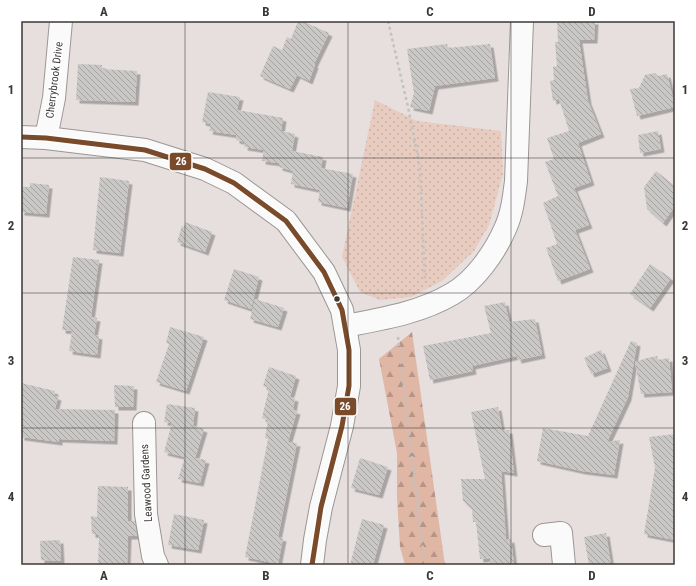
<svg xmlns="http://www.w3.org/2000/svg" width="696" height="586" viewBox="0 0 696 586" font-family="'Roboto Condensed',sans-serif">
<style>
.grass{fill:url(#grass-dots)}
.forest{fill:url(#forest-firs)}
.building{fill:url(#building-back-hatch);filter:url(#shadow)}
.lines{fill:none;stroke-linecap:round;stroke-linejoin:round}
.minor-casing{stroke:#9b9694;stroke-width:24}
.path{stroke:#c3c1c1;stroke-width:2.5;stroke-dasharray:3 3;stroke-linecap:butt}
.minor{stroke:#fbfafa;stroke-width:22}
.bus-1-casing{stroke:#fff;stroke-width:8}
.bus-1{stroke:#7a4b2a;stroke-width:5}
.grid{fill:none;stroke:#3c3836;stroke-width:1;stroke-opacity:0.55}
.bus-dot{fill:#3c3836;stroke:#fff;stroke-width:1.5}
.labels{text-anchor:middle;stroke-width:3;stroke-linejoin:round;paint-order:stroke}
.street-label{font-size:11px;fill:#3c3836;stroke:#fff}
.line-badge{stroke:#fff;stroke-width:1.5}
.badge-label{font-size:11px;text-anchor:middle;font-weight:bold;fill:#fff}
.neatline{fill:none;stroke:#3c3836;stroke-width:1.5}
.grid-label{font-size:13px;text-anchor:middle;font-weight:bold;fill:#3c3836}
</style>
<defs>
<pattern id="grass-dots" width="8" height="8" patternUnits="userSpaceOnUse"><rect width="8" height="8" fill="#e8ccc0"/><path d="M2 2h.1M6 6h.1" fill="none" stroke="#c8b0a6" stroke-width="1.8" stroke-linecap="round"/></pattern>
<pattern id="forest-firs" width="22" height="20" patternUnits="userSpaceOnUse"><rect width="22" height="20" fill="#e0b6a4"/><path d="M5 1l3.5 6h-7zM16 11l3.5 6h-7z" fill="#b79586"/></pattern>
<pattern id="building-back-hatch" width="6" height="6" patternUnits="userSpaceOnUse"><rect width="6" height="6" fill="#c9c8c7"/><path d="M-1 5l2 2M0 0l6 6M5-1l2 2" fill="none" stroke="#a4a3a2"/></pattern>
<filter id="shadow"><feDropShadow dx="3.5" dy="3.5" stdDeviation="0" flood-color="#0004"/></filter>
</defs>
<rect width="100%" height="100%" fill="#e6dfde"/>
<!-- grass -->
<path class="grass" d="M375,100L417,121L501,131L503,174L489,225L474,251L442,281L411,297L380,300L360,292L342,257Z"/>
<!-- forest -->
<path class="forest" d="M412,332L445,565H405L400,547L397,498V453L379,359Z"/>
<!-- building -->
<g class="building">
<path d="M298,21H302L329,33L314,64L315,65L309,81L297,75L290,89L260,76L273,46L282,50L287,37L291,39Z"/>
<path d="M557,21H595L594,40H579L588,101L601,134L578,143L591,182L574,188L589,225L575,230L590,269L558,281L546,248L557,244L543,203L558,196L545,162L554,159L547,138L569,131L559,99L553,101L550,81L554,80L553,67L557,66L555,42H558Z"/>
<path d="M447,44L448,48L490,44L495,78L435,86L429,111L410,107L414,93L407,49Z"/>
<path d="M78,64L102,65V69L137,71L135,102L76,100Z"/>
<path d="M655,73L658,76L667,74L675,107L637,116L630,89L639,88L645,75Z"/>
<path d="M208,92L240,97L237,110L283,118L281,131L295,134L292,151L323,157L321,168L353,174L347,208L318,202L320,190L291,184L293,171L279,167V163L262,161L264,150L244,147L245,142L236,140V135L209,131L211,124L202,122Z"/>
<path d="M658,131L661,149L640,153L638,135Z"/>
<path d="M656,171L675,186V206L663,223L647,209L644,187Z"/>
<path d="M100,177L129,181L120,253L93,250Z"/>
<path d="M30,183L49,185L46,214L21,212V187H30Z"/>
<path d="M185,222L212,232L205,252L177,242L182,226L184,227Z"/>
<path d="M73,257L99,260L91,317L97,318L94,335L99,336L97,355L69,351L72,331L62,330Z"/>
<path d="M650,264L671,278L650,308L630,294Z"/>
<path d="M234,269L259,277L251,309L224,300Z"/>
<path d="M255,299L284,308L278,327L250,319Z"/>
<path d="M505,302L509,322L535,319L542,355L518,360L517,356L472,366L473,371L430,380L423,346L491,333L484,306Z"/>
<path d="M170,327L204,337L186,391L156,382L169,344L166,343Z"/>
<path d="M631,341L637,343L628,397L607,442L620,440L614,475L582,471L537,461L543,428L588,436Z"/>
<path d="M601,350L608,368L591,374L584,358Z"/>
<path d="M657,356L658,360L669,358L672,392L641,394L635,362L647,358Z"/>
<path d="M269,367L296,376L290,397L295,398L293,410L297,411L288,442L297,443L278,537L283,538L278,564L245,557L268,439L265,438L268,420L262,418L269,388L263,386Z"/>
<path d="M21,383L55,391L54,396L58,397L55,409L115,410L114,441L59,439V442L21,437Z"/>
<path d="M114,385L134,386L133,407H115Z"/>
<path d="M167,404L195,408L193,426L204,429L195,458L206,460L200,483L178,479L185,457L164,452L172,423L164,422Z"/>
<path d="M498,407L502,431L509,430L514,473L501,471L506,540L511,539L514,565H491L490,558L480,559L476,522H473L472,509L463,501L461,479H485L471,412Z"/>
<path d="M675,434V540L644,534L655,468L649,437Z"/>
<path d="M360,458L388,467L379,495L351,488Z"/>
<path d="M98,486L128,487V521H135L137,536H128L127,565H98L99,535L92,534L91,516L97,517Z"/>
<path d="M174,514L204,520L198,550L168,545Z"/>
<path d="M362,519L384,525L373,565H350Z"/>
<path d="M606,533L611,565H589L584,537Z"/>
<path d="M60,540L61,561L41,560L40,541Z"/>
</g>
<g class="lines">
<!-- minor casing -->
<g class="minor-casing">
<g id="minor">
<path d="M21,137L46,138L145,150L205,169L234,183L286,221L324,272L342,310L349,350V386L342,426L321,507L315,540L312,565"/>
<path d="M46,138L54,98L61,21"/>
<path d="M345,326C381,319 420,313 452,294C475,281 495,252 505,229C512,214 514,197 516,181L522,21"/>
<path d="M144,423L146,514L153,556L157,565"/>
<path d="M544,535L561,533L564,565"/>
</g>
</g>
<!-- path -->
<g class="path">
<path d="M388,21L408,107L420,168L425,282"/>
<path d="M398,337L422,544L426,565"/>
</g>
<!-- minor -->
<use href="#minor" class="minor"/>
<!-- bus-1 casing -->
<g class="bus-1-casing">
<path id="bus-1" d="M21,137L46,138L145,150L205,169L234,183L286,221L324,272L342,310L349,350V386L342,426L321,507L312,565"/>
</g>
<!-- bus-1 -->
<use href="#bus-1" class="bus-1"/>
</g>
<!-- grid -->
<path class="grid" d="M185,21V565M348,21V565M511,21V565M21,158H675M21,293H675M21,428H675"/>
<!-- markers -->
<circle class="bus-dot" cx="337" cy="299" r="3.5"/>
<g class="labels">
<!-- street labels -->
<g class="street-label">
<text transform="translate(54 80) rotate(-83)" y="4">Cherrybrook Drive</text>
<text transform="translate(146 483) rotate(-93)" y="4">Leawood Gardens</text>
</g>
</g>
<g class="line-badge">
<rect x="169" y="152" width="23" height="19" rx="4" fill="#7a4b2a"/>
<rect x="334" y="397" width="23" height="19" rx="4" fill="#7a4b2a"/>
</g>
<g class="badge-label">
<text x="181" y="165">26</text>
<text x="345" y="410">26</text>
</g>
<!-- border -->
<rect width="696" height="586" fill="none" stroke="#ffffff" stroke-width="44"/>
<rect x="22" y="22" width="652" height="542" class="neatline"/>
<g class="grid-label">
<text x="104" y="16">A</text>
<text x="266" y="16">B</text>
<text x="430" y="16">C</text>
<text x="592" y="16">D</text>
<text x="11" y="94">1</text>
<text x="685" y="94">1</text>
<text x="11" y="230">2</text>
<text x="685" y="230">2</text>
<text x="11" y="365">3</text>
<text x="685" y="365">3</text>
<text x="11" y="501">4</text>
<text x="685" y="501">4</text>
<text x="104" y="580">A</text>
<text x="266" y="580">B</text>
<text x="430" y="580">C</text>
<text x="592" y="580">D</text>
</g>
</svg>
